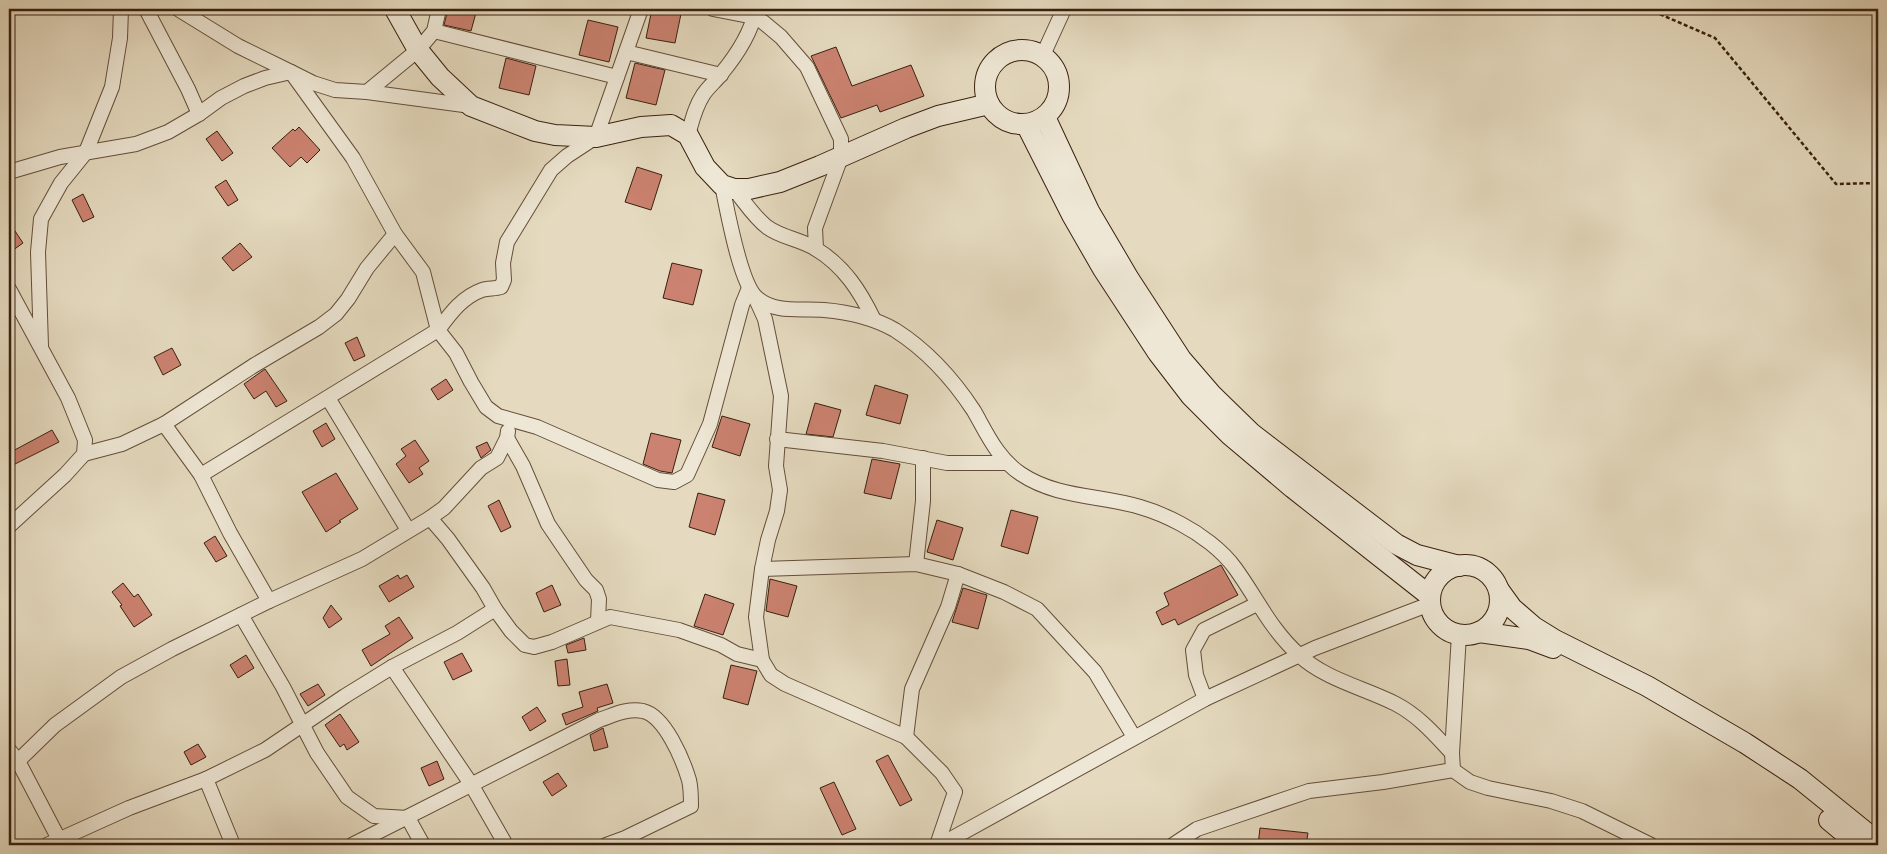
<svg xmlns="http://www.w3.org/2000/svg" width="1887" height="854" viewBox="0 0 1887 854" font-family="'Old Standard TT',serif">
<style>
.building{fill:#cb8270;stroke:#38200e}
.lines{fill:none;stroke-linecap:round;stroke-linejoin:round}
.street-casing{stroke:#634e3a;stroke-width:16}
.secondary-casing{stroke:#38200e;stroke-width:22}
.path{stroke:#38200e;stroke-width:2.5;stroke-dasharray:4 2.5;stroke-linecap:butt}
.street{stroke:#eee7d5;stroke-width:14}
.secondary{stroke:#eee7d5;stroke-width:20}
</style>
<rect width="100%" height="100%" fill="#e5dabf"/>
<filter id="stains"><feTurbulence type="fractalNoise" baseFrequency=".004" numOctaves="4"/><feColorMatrix values="0 0 0 0 .2 0 0 0 0 .09 0 0 0 0 .02 0 0 0 .5 -.17"/></filter>
<radialGradient id="worn" r=".72"><stop offset=".6" stop-color="#630" stop-opacity="0"/><stop offset="1" stop-color="#630" stop-opacity=".3"/></radialGradient>
<!-- building -->
<g class="building">
<path d="M448,9H477L471,31L444,25Z"/>
<path d="M652,9H682L675,43L646,38Z"/>
<path d="M588,20L618,27L609,62L579,55Z"/>
<path d="M836,47L852,86L911,65L924,96L880,112L877,105L841,118L811,56Z"/>
<path d="M506,58L536,66L529,95L499,88Z"/>
<path d="M635,63L665,70L656,105L626,98Z"/>
<path d="M299,127L320,150L307,163L301,157L290,167L272,148L293,129L295,131Z"/>
<path d="M217,131L233,153L222,161L206,139Z"/>
<path d="M637,167L662,175L651,210L625,202Z"/>
<path d="M226,180L238,200L228,206L215,187Z"/>
<path d="M83,194L94,217L83,222L72,200Z"/>
<path d="M9,222L23,243L9,253Z"/>
<path d="M240,243L252,257L233,271L222,258Z"/>
<path d="M672,263L702,270L693,305L663,298Z"/>
<path d="M357,337L365,356L354,361L345,343Z"/>
<path d="M172,348L181,365L163,375L154,357Z"/>
<path d="M265,369L287,401L276,407L266,391L254,399L244,384Z"/>
<path d="M446,379L453,390L438,400L431,389Z"/>
<path d="M875,385L908,395L900,424L866,415Z"/>
<path d="M815,403L841,410L833,437L806,434Z"/>
<path d="M722,416L750,424L740,456L712,447Z"/>
<path d="M326,423L335,439L322,447L313,431Z"/>
<path d="M52,430L59,442L13,465L9,453Z"/>
<path d="M651,433L681,440L672,473L660,471L643,464Z"/>
<path d="M415,440L429,461L419,468L423,474L409,483L396,464L406,456L401,449Z"/>
<path d="M487,442L491,450L481,458L476,447Z"/>
<path d="M872,459L900,464L891,499L864,493Z"/>
<path d="M336,473L358,509L339,521L341,522L326,532L302,492Z"/>
<path d="M698,493L725,500L715,535L689,527Z"/>
<path d="M499,500L511,527L501,532L488,506Z"/>
<path d="M1011,510L1038,517L1028,554L1001,546Z"/>
<path d="M937,520L963,528L953,560L927,552Z"/>
<path d="M215,536L227,556L216,562L204,543Z"/>
<path d="M1221,565L1238,595L1178,625L1175,619L1162,625L1156,612L1169,605L1164,593Z"/>
<path d="M398,575L400,579L407,575L414,587L389,602L379,586Z"/>
<path d="M770,579L797,586L788,617L766,611Z"/>
<path d="M123,583L134,597L138,594L152,615L134,627L120,606L122,605L112,592Z"/>
<path d="M552,585L561,605L544,612L536,593Z"/>
<path d="M963,588L987,595L978,629L952,622Z"/>
<path d="M705,594L734,604L723,635L694,626Z"/>
<path d="M331,605L342,619L329,628L323,618Z"/>
<path d="M399,617L413,638L371,666L362,650L390,634L385,626Z"/>
<path d="M584,638L586,650L568,653L566,645Z"/>
<path d="M462,653L472,671L453,680L444,662Z"/>
<path d="M246,655L254,668L238,678L230,665Z"/>
<path d="M567,659L570,685L558,686L555,661Z"/>
<path d="M731,665L757,671L748,705L723,698Z"/>
<path d="M318,684L325,695L308,706L300,694Z"/>
<path d="M607,684L613,703L597,708L598,711L566,725L562,714L583,707L579,692Z"/>
<path d="M537,707L546,721L530,731L522,717Z"/>
<path d="M340,714L359,742L347,750L344,744L340,747L325,725Z"/>
<path d="M603,728L608,747L594,751L590,735Z"/>
<path d="M198,744L206,757L191,765L184,752Z"/>
<path d="M888,755L912,800L900,806L876,761Z"/>
<path d="M437,761L444,779L429,786L421,768Z"/>
<path d="M558,773L567,786L552,796L543,782Z"/>
<path d="M834,782L856,829L842,835L820,788Z"/>
<path d="M1260,828L1308,833L1306,845H1258Z"/>
</g>
<g class="lines">
<!-- street casing -->
<g class="street-casing">
<g id="street">
<path d="M146,9L188,89L199,114"/>
<path d="M178,9L238,46L291,72L353,158L395,234L423,272L438,330L456,353L471,382L486,407L498,416L537,427L658,480L674,482L687,475L710,424L742,305L749,288"/>
<path d="M713,9L754,17L763,22L781,37L807,67L841,139V157L815,228L816,249"/>
<path d="M434,31L617,77"/>
<path d="M626,52L721,75"/>
<path d="M1043,55L1064,9"/>
<path d="M367,92L418,50L434,31L439,9"/>
<path d="M688,135C692,121 695,107 703,95C708,87 716,81 721,74C736,56 751,32 756,10"/>
<path d="M9,172L60,157L136,144L168,132L199,114L221,98L244,86L265,78L291,72L313,83L335,90L367,92L471,106"/>
<path d="M722,185C727,209 740,284 757,298C775,314 802,308 824,310C848,312 874,318 895,330C928,351 953,379 974,411C987,434 998,459 1021,474C1057,498 1100,495 1140,507C1154,511 1168,517 1181,524C1200,534 1222,550 1235,568C1257,598 1270,629 1299,655C1326,680 1365,688 1396,704C1419,716 1435,735 1452,753"/>
<path d="M734,189C744,201 754,217 767,227C782,238 800,239 816,249C844,266 860,291 874,320"/>
<path d="M9,289L68,398L85,440L84,454L65,475L9,526"/>
<path d="M755,297L765,319L781,396L776,466L780,490L777,511L768,540L762,569L756,617L762,660L771,675L785,684L906,737L942,773L955,792L937,845"/>
<path d="M41,346L38,252L41,219L61,183L86,152L112,87L120,38L121,9"/>
<path d="M328,398L408,530"/>
<path d="M164,424L201,475L230,533L269,601"/>
<path d="M507,438L523,466L548,524L586,580L596,590L599,599L598,621"/>
<path d="M777,439L883,451L947,463H1006"/>
<path d="M84,454L122,444L164,424L253,366L319,327L336,314L348,299L367,268L395,234"/>
<path d="M201,475L438,330C450,314 462,297 482,290C488,288 495,289 501,287L504,280L503,263L507,242L551,170L567,156L596,137L641,9"/>
<path d="M430,518L444,508L481,468L497,458L507,438L508,431"/>
<path d="M916,564L923,501V458"/>
<path d="M762,569L916,564L958,574L1004,592L1037,609L1095,672L1134,737"/>
<path d="M241,615L283,687L317,753L347,797L374,816L408,818L423,845"/>
<path d="M1459,634L1452,753L1453,770L1470,782L1488,788L1551,801L1582,811L1651,845"/>
<path d="M392,667L471,784L506,845"/>
<path d="M1205,699L1196,675L1193,650L1204,630L1257,604"/>
<path d="M906,737L912,689L948,607L958,574"/>
<path d="M9,750L18,761L62,845"/>
<path d="M18,761L55,725L121,677L172,649L269,601L362,559L430,518L448,539L483,588L495,609L511,631L525,645L534,647L552,642L610,617L679,630L721,645L737,654L762,660"/>
<path d="M206,779L233,845"/>
<path d="M47,845L129,808L206,779L265,750L345,696L392,667L457,633L495,609"/>
<path d="M352,845L599,720C614,715 627,708 643,711C665,716 683,760 689,780C691,788 691,797 691,806L625,838L606,845"/>
<path d="M940,845L1205,699L1315,648L1430,604"/>
<path d="M1173,845L1197,829L1309,791L1383,782L1453,770"/>
</g>
</g>
<!-- secondary casing -->
<g class="secondary-casing">
<g id="secondary">
<path d="M395,9L418,50L440,77L471,106L535,131L555,135L596,137L641,127L671,125L688,135L705,167L722,185L734,189H749L780,182L820,166L906,128L938,116L989,104"/>
<circle cx="1022" cy="87" r="37"/>
<path d="M1045,117L1089,211L1129,279L1181,359L1212,395L1251,433L1396,544L1417,555L1459,566"/>
<path d="M1026,124L1072,215L1103,269L1158,353L1191,396L1229,434L1293,488L1430,596"/>
<circle cx="1465" cy="600" r="35"/>
<path d="M1499,590L1512,608L1534,627L1555,640L1647,686L1745,743L1800,779L1878,842"/>
<path d="M1479,632L1529,639L1553,648"/>
<path d="M1829,820L1859,845"/>
</g>
</g>
<!-- path -->
<path class="path" d="M1648,9L1715,38L1836,184L1878,183"/>
<!-- street -->
<use href="#street" class="street"/>
<!-- secondary -->
<use href="#secondary" class="secondary"/>
</g>
<!-- margin -->
<rect width="1887" height="854" fill="none" stroke="#e5dabf" stroke-width="30"/>
<rect x="10" y="10" width="1867" height="834" fill="none" stroke="#38200e" stroke-width="2.5"/>
<rect x="15" y="15" width="1857" height="824" fill="none" stroke="#38200e"/>
<rect width="100%" height="100%" filter="url(#stains)"/>
<rect width="100%" height="100%" fill="url(#worn)"/>
</svg>
